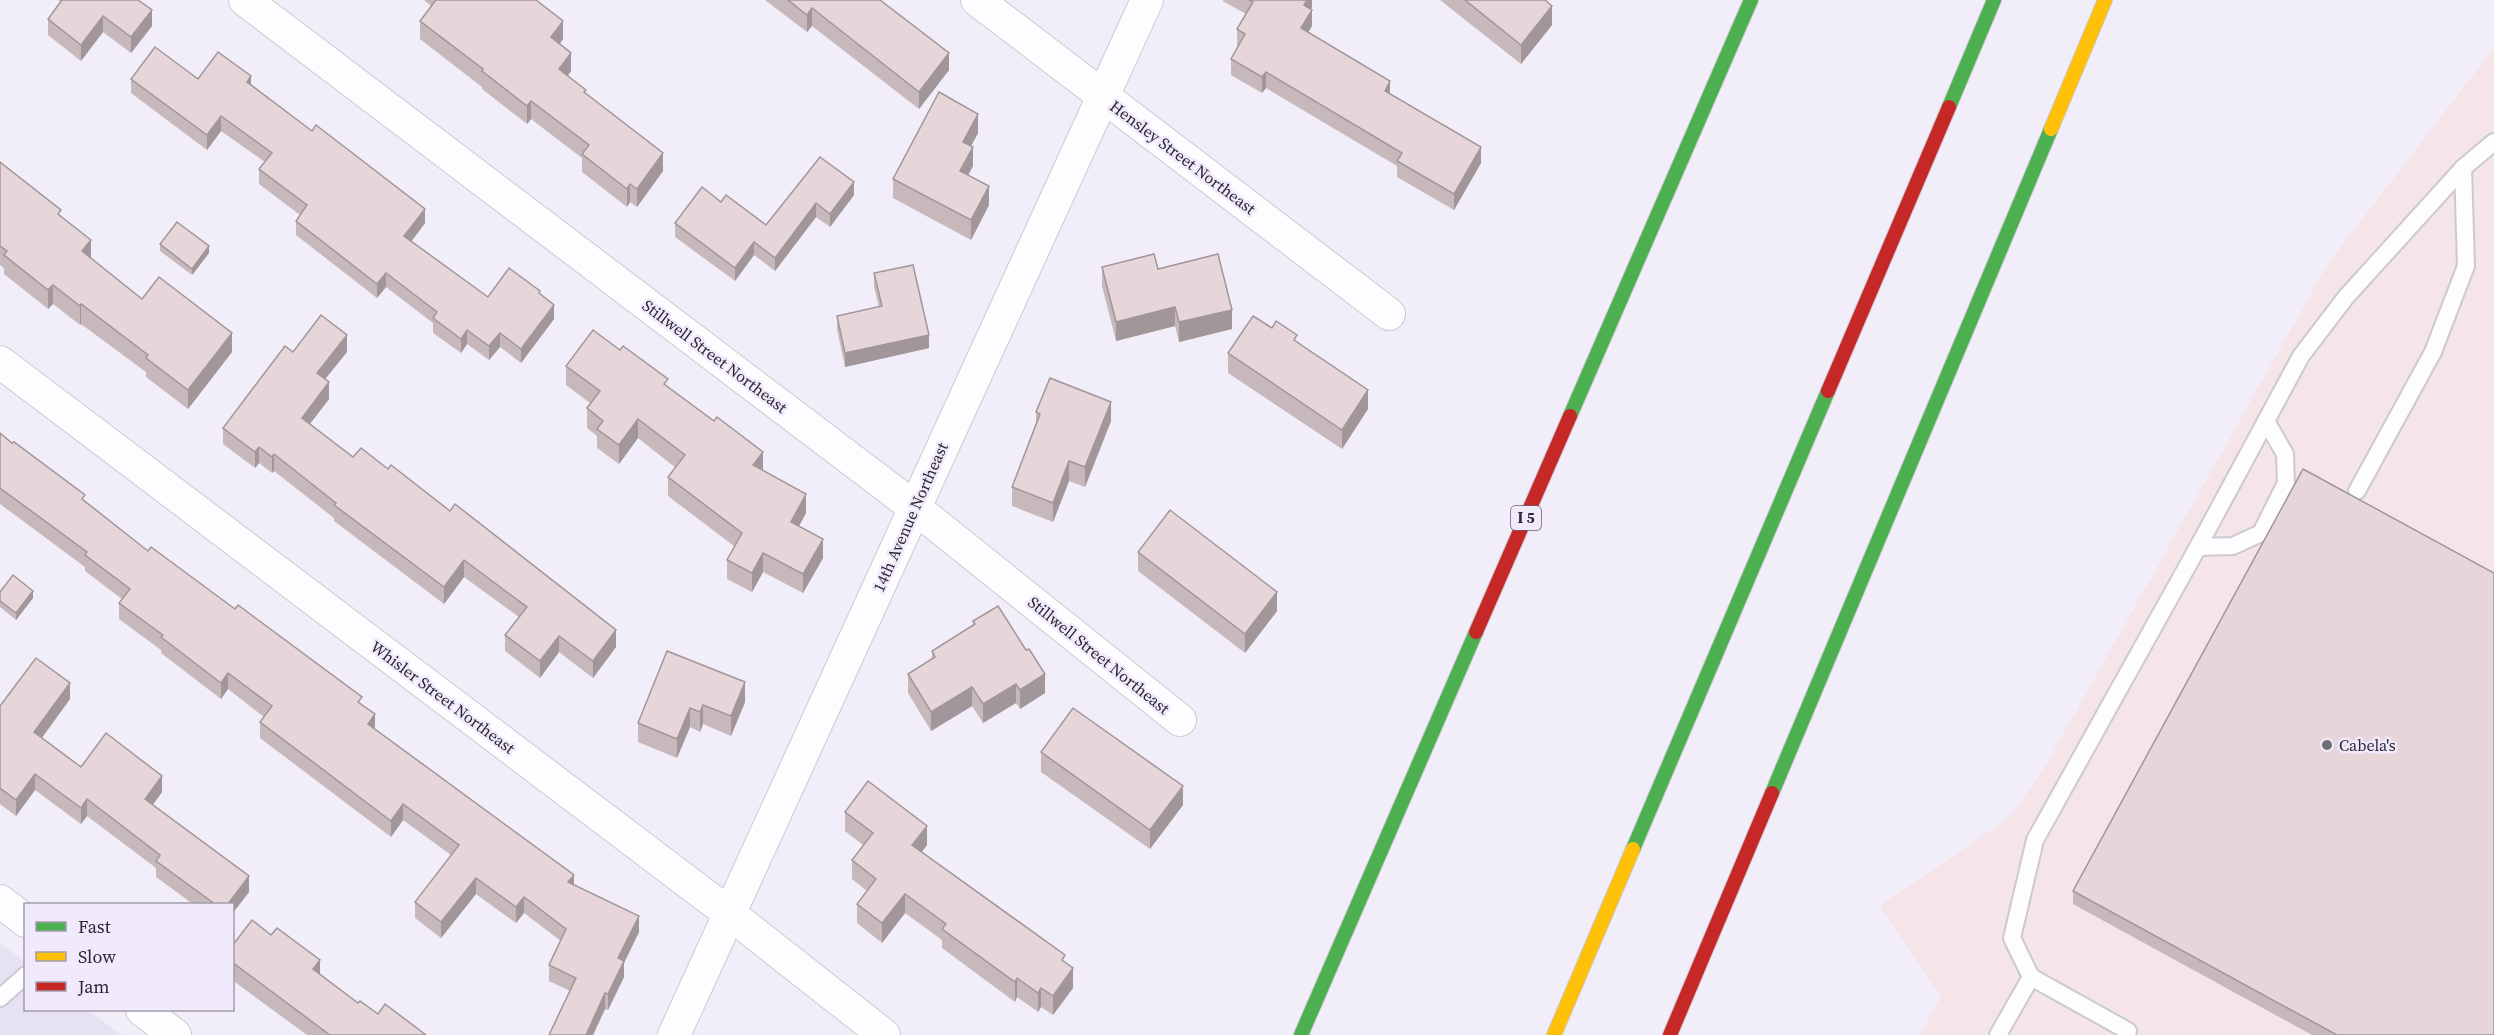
<svg xmlns="http://www.w3.org/2000/svg" width="2494" height="1035" viewBox="0 0 2494 1035" font-family="'Source Serif 4',serif">
<style>
.commercial{fill:#f5e4e8}
.education{fill:#e7e2f3}
.lines{fill:none;stroke-linecap:round;stroke-linejoin:round}
.lane-casing{stroke:#ccc9d1;stroke-width:20}
.street-casing{stroke:#ccc9d1;stroke-width:34}
.fast-casing{stroke:#ccc9d1;stroke-width:16}
.slow-casing{stroke:#ccc9d1;stroke-width:16}
.jam-casing{stroke:#ccc9d1;stroke-width:16}
.lane{stroke:#fdfcfe;stroke-width:16}
.street{stroke:#fdfcfe;stroke-width:32}
.fast{stroke:#4caf50;stroke-width:14}
.slow{stroke:#ffc107;stroke-width:14}
.jam{stroke:#c62828;stroke-width:14}
.wall{fill:#c6b8bb}
.shaded-wall{fill:#a19699}
.building{fill:#e6d6da;stroke:#a19699;stroke-width:1.5}
.poi-dot{fill:#706d75;stroke:#f1eafd;stroke-width:2}
.labels{text-anchor:middle;stroke-width:5;stroke-linejoin:round;paint-order:stroke}
.shield{fill:#f1eafd;stroke:#66626c;stroke-width:1.5}
.shield-label{font-size:15px;font-weight:bold;fill:#2a272e}
.street-label{font-size:16px;fill:#2a272e;stroke:#f1eafd}
.poi-label{font-size:16px;fill:#2a272e;stroke:#f1eafd;text-anchor:start}
</style>
<rect width="100%" height="100%" fill="#f2eef9"/>
<!-- commercial -->
<path class="commercial" d="M2494,48V1035H1920L1941,997L1880,906L2010,817L2043,770L2329,262Z"/>
<!-- education -->
<path class="education" d="M0,943L25,962L26,1010H88L121,1035H0Z"/>
<g class="lines">
<!-- lane casing -->
<g class="lane-casing">
<g id="lane">
<path d="M2357,491L2433,352L2466,266L2463,168"/>
<path d="M2198,547L2233,546L2261,533L2286,483L2285,454L2266,421"/>
<path d="M0,998L26,975"/>
<path d="M1998,1035L2031,977"/>
<path d="M2126,1035L2128,1031L2031,977L2012,938L2035,840L2198,547L2301,356L2346,297L2463,168L2494,142"/>
</g>
</g>
<!-- street casing -->
<g class="street-casing">
<g id="street">
<path d="M245,0L914,507L1180,720"/>
<path d="M977,0L1389,314"/>
<path d="M0,362L730,914L884,1035"/>
<path d="M0,901L26,921"/>
<path d="M142,1010L175,1035"/>
<path d="M674,1035L1147,0"/>
</g>
</g>
<!-- fast casing -->
<g class="fast-casing">
<g id="fast">
<path d="M1949,107L1994,0"/>
<path d="M1570,416L1751,0"/>
<path d="M1772,793L2051,129"/>
<path d="M1633,849L1828,391"/>
<path d="M1301,1035L1476,632"/>
</g>
</g>
<!-- slow casing -->
<g class="slow-casing">
<g id="slow">
<path d="M2051,129L2105,0"/>
<path d="M1554,1035L1633,849"/>
</g>
</g>
<!-- jam casing -->
<g class="jam-casing">
<g id="jam">
<path d="M1828,391L1949,107"/>
<path d="M1476,632L1570,416"/>
<path d="M1670,1035L1772,793"/>
</g>
</g>
<!-- lane -->
<use href="#lane" class="lane"/>
<!-- street -->
<use href="#street" class="street"/>
<!-- fast -->
<use href="#fast" class="fast"/>
<!-- slow -->
<use href="#slow" class="slow"/>
<!-- jam -->
<use href="#jam" class="jam"/>
</g>
<!-- wall -->
<g class="wall">
<path d="M58,0H138L152,26L131,53L103,32L81,61L48,35V19L61,2Z"/>
<path d="M424,0H536L563,39L560,44L571,71L568,75L663,171L637,207L630,202L627,207L582,172V158L531,119L527,124L482,89V87L420,39V21L431,6Z"/>
<path d="M765,0H880L949,70L919,109L812,26L807,32Z"/>
<path d="M1223,0H1312V7L1311,9L1312,26L1308,32L1481,163L1454,210L1397,177V166L1266,88L1262,93L1231,75V59L1238,46L1237,45V29L1246,14L1223,1Z"/>
<path d="M1440,0H1545L1552,25L1521,64Z"/>
<path d="M131,79H198L251,85L425,223L411,242L488,297L540,294L554,319L521,363L500,347L489,360L467,344L461,353L433,333V323L386,287L377,298L296,235V221L300,215L259,184V169L265,162L221,131L207,150L131,93Z"/>
<path d="M978,133L971,146L973,166L968,175L989,205L971,240L893,198V179Z"/>
<path d="M820,157L854,195L830,227L816,217L775,271L754,255L735,281L675,237V223L721,202L766,225Z"/>
<path d="M0,162L61,216L91,258L142,299L232,352L188,409L146,377V372L81,324L80,325L53,304L48,309L4,274V268L0,265Z"/>
<path d="M160,244L209,253L192,275L160,251Z"/>
<path d="M1102,267L1158,269L1232,329L1179,342L1175,326L1116,341L1102,286Z"/>
<path d="M874,273L929,348L845,367L837,329V316L879,307L874,287Z"/>
<path d="M1297,342L1368,409L1342,449L1228,373V353Z"/>
<path d="M293,352H347L325,379L329,399L310,424L353,457L616,647L593,678L559,652L540,678L505,651V635L519,617L464,577L444,604L334,521V518L274,471L272,473L259,463L255,468L223,444V428Z"/>
<path d="M566,366L668,387L763,470L806,513L799,526L823,558L803,593L763,572L752,592L727,579V560L734,546L668,496V477L676,468L638,438L619,464L597,448V436L587,428V408L590,403L566,385Z"/>
<path d="M1036,412L1111,421L1085,487L1069,481L1053,522L1012,506V487L1036,425Z"/>
<path d="M0,433L148,551L362,705L375,729L574,885L639,932L624,963V977L608,1010L605,1009L593,1035H549L570,991L549,981V965L561,941L524,913L516,923L476,894L441,938L415,918V902L451,855L403,820L391,837L260,738V722L264,717L228,689L221,699L161,653V650L119,619V603L122,599L85,571V567L0,504Z"/>
<path d="M1138,552L1277,611L1245,653L1138,571Z"/>
<path d="M0,592L33,598L16,620L0,607Z"/>
<path d="M973,621L1045,693L1020,709L1016,703L983,723L972,706L931,731L908,693V674L932,659V651L973,625Z"/>
<path d="M667,651L745,702L731,736L703,724L700,732L690,727L677,758L638,742V723Z"/>
<path d="M70,699L42,738L81,767L162,792L153,805L249,892L232,914V904H193L156,877V868L87,816L81,824L35,790L16,816L0,804V706Z"/>
<path d="M1041,752L1183,805L1150,849L1041,772Z"/>
<path d="M845,812L927,845L922,852L1065,962L1073,988L1053,1015L1041,1007L1038,1012L1017,997L1015,1002L942,948V940L905,913L882,943L857,923V904L867,891L852,879V860L863,845L845,831Z"/>
<path d="M2073,891L2494,1035H2312L2073,904Z"/>
<path d="M232,946L320,974L358,1003L378,1014L426,1035H307L232,980Z"/>
</g>
<!-- shaded-wall -->
<g class="shaded-wall">
<path d="M1307,0H1312V7L1304,21V5Z"/>
<path d="M1552,6V25L1521,64V45Z"/>
<path d="M812,8V26L807,32V15Z"/>
<path d="M152,10V26L131,53V37Z"/>
<path d="M1312,10V26L1301,44V28Z"/>
<path d="M103,16V32L81,61V45Z"/>
<path d="M563,21V39L551,55V37Z"/>
<path d="M571,53V71L559,87V69Z"/>
<path d="M949,53V70L919,109V92Z"/>
<path d="M1266,72V88L1262,93V77Z"/>
<path d="M251,76V91L247,82Z"/>
<path d="M1390,81V97L1385,91Z"/>
<path d="M531,101V119L527,124V106Z"/>
<path d="M978,114V133L963,161V142Z"/>
<path d="M221,116V131L207,150V135Z"/>
<path d="M973,147V166L960,190V171Z"/>
<path d="M1481,147V163L1454,210V194Z"/>
<path d="M663,153V171L637,207V189Z"/>
<path d="M854,182V195L830,227V214Z"/>
<path d="M630,184V202L627,207V189Z"/>
<path d="M989,186V205L971,240V220Z"/>
<path d="M816,203V217L775,271V258Z"/>
<path d="M425,209V223L404,251V236Z"/>
<path d="M91,240V259L82,251Z"/>
<path d="M754,242V255L735,281V268Z"/>
<path d="M209,246V253L192,275V269Z"/>
<path d="M386,273V287L377,298V284Z"/>
<path d="M53,285V304L48,309V290Z"/>
<path d="M81,304V324L80,325V306Z"/>
<path d="M554,305V319L521,363V349Z"/>
<path d="M1175,307V326L1116,341V322Z"/>
<path d="M1232,310V329L1179,342V322Z"/>
<path d="M467,330V344L461,353V339Z"/>
<path d="M232,333V352L188,409V390Z"/>
<path d="M500,333V347L489,360V346Z"/>
<path d="M347,335V352L317,389V373Z"/>
<path d="M929,335V348L845,367V353Z"/>
<path d="M329,382V399L302,434V418Z"/>
<path d="M1368,390V409L1342,449V430Z"/>
<path d="M1111,402V421L1085,487V467Z"/>
<path d="M638,419V438L619,464V445Z"/>
<path d="M259,447V463L255,468V452Z"/>
<path d="M763,452V472L753,465Z"/>
<path d="M274,454V471L272,473V457Z"/>
<path d="M1069,461V481L1053,522V503Z"/>
<path d="M806,494V513L791,541V522Z"/>
<path d="M823,539V558L803,593V574Z"/>
<path d="M763,553V572L752,592V573Z"/>
<path d="M464,560V577L444,604V587Z"/>
<path d="M33,591V598L16,620V613Z"/>
<path d="M1277,592V611L1245,653V634Z"/>
<path d="M616,630V647L593,678V661Z"/>
<path d="M559,636V652L540,678V661Z"/>
<path d="M228,673V689L221,699V683Z"/>
<path d="M1045,674V693L1020,709V690Z"/>
<path d="M745,682V702L731,736V716Z"/>
<path d="M70,683V699L34,748V732Z"/>
<path d="M1016,684V703L983,723V704Z"/>
<path d="M972,687V706L931,731V712Z"/>
<path d="M703,705V724L700,732V712Z"/>
<path d="M690,708V727L677,758V739Z"/>
<path d="M375,714V730L368,724Z"/>
<path d="M35,774V790L16,816V800Z"/>
<path d="M162,776V792L145,815V799Z"/>
<path d="M1183,786V805L1150,849V830Z"/>
<path d="M87,799V816L81,824V808Z"/>
<path d="M403,804V820L391,837V821Z"/>
<path d="M927,826V845L912,864V845Z"/>
<path d="M574,875V891L568,882Z"/>
<path d="M249,876V892L232,914V904H228Z"/>
<path d="M476,878V894L441,938V922Z"/>
<path d="M905,894V913L882,943V923Z"/>
<path d="M524,897V913L516,923V907Z"/>
<path d="M639,916V932L624,963V977L608,1010V994L618,958Z"/>
<path d="M320,960V977L313,969Z"/>
<path d="M1073,968V988L1053,1015V996Z"/>
<path d="M1017,978V997L1015,1002V982Z"/>
<path d="M1041,988V1007L1038,1012V993Z"/>
<path d="M605,993V1009L593,1035H586Z"/>
</g>
<!-- building -->
<g class="building">
<path d="M62,0H138L152,10L131,37L103,16L81,45L48,19Z"/>
<path d="M436,0H536L563,21L551,37L571,53L559,69L586,90L584,92L663,153L637,189L630,184L627,189L582,154L589,145L531,101L527,106L482,71L483,69L420,21Z"/>
<path d="M788,0H880L949,53L919,92L812,8L807,15Z"/>
<path d="M1249,0H1307L1304,5L1312,10L1301,28L1390,81L1385,91L1481,147L1454,194L1397,161L1402,153L1266,72L1262,77L1231,59L1245,34L1237,29L1253,2Z"/>
<path d="M1465,0H1545L1552,6L1521,45Z"/>
<path d="M155,47L198,79L218,52L251,76L247,82L312,131L316,125L425,209L404,236L488,297L509,268L540,291L539,293L554,305L521,349L500,333L489,346L467,330L461,339L433,318L437,312L386,273L377,284L296,221L307,205L259,169L272,153L221,116L207,135L131,79Z"/>
<path d="M939,92L978,114L963,142L973,147L960,171L989,186L971,220L893,179Z"/>
<path d="M820,157L854,182L830,214L816,203L775,258L754,242L735,268L675,223L702,187L721,202L726,195L766,225Z"/>
<path d="M0,162L61,210L58,214L91,240L82,251L142,299L159,277L232,333L188,390L146,358L148,355L81,304L80,306L53,285L48,290L4,255L7,251L0,246Z"/>
<path d="M177,222L209,246L192,269L160,244Z"/>
<path d="M1154,254L1158,269L1218,254L1232,310L1179,322L1175,307L1116,322L1102,267Z"/>
<path d="M913,265L929,335L845,353L837,316L882,306L874,273Z"/>
<path d="M321,315L347,335L317,373L329,382L302,418L353,457L361,448L388,469L391,465L450,511L455,504L616,630L593,661L559,636L540,661L505,635L527,607L464,560L444,587L334,505L336,503L274,454L272,457L259,447L255,452L223,428L285,346L293,352Z"/>
<path d="M1253,316L1272,328L1276,321L1297,335L1294,340L1368,390L1342,430L1228,353Z"/>
<path d="M593,330L620,350L623,346L668,379L664,384L714,421L717,417L763,452L753,465L806,494L791,522L823,539L803,574L763,553L752,573L727,560L742,533L668,477L685,455L638,419L619,445L597,429L603,421L587,408L600,391L566,366Z"/>
<path d="M1050,378L1111,402L1085,467L1069,461L1053,503L1012,487L1040,414L1036,412Z"/>
<path d="M0,433L12,443L14,442L85,495L82,499L148,551L151,547L235,609L238,605L362,697L358,702L375,714L368,724L574,875L568,882L639,916L618,958L624,961L608,994L605,993L586,1035H549L576,978L549,965L566,929L524,897L516,907L476,878L441,922L415,902L459,845L403,804L391,821L260,722L272,706L228,673L221,683L161,637L163,635L119,603L130,589L85,555L87,552L0,488Z"/>
<path d="M2303,469L2494,573V1035H2337L2073,891Z"/>
<path d="M1170,510L1277,592L1245,634L1138,552Z"/>
<path d="M13,575L33,591L16,613L0,601V592Z"/>
<path d="M998,606L1026,650L1029,649L1045,674L1020,690L1016,684L983,704L972,687L931,712L908,674L935,657L932,651L975,624L973,621Z"/>
<path d="M667,651L745,682L731,716L703,705L700,712L690,708L677,739L638,723Z"/>
<path d="M36,658L70,683L34,732L81,767L106,733L162,776L145,799L249,876L228,904H215L156,861L160,855L87,799L81,808L35,774L16,800L0,788V706Z"/>
<path d="M1073,708L1183,786L1150,830L1041,752Z"/>
<path d="M868,781L927,826L912,845L1065,955L1062,960L1073,968L1053,996L1041,988L1038,993L1017,978L1015,982L942,929L946,924L905,894L882,923L857,904L876,879L852,860L873,833L845,812Z"/>
<path d="M252,920L271,935L277,928L320,960L313,969L358,1003L360,1001L378,1014L385,1004L426,1035H330L232,962V946Z"/>
</g>
<!-- markers -->
<circle class="poi-dot" cx="2327" cy="745" r="6"/>
<g class="labels">
<!-- shield labels -->
<rect class="shield" x="1511" y="506" width="30" height="24" rx="4.5"/>
<g class="shield-label">
<text x="1526" y="523">I 5</text>
</g>
<!-- street labels -->
<g class="street-label">
<text transform="translate(1183 157) rotate(37)" y="6">Hensley Street Northeast</text>
<text transform="translate(715 356) rotate(37)" y="6">Stillwell Street Northeast</text>
<text transform="translate(910 517) rotate(-66)" y="6">14th Avenue Northeast</text>
<text transform="translate(1099 655) rotate(39)" y="6">Stillwell Street Northeast</text>
<text transform="translate(443 697) rotate(37)" y="6">Whisler Street Northeast</text>
</g>
<!-- poi labels -->
<g class="poi-label">
<text x="2339" y="751">Cabela's</text>
</g>
</g>
<!-- legend -->
<rect x="24" y="903" width="210" height="108" fill="#f1eafd" stroke="#a19caa" stroke-width="1.5"/>
<rect x="36" y="922" width="30" height="9" fill="#4caf50" stroke="#a19caa" stroke-width="1.5"/>
<text x="78" y="933" font-size="18" fill="#2a272e">Fast</text>
<rect x="36" y="952" width="30" height="9" fill="#ffc107" stroke="#a19caa" stroke-width="1.5"/>
<text x="78" y="963" font-size="18" fill="#2a272e">Slow</text>
<rect x="36" y="982" width="30" height="9" fill="#c62828" stroke="#a19caa" stroke-width="1.5"/>
<text x="78" y="993" font-size="18" fill="#2a272e">Jam</text>
</svg>
